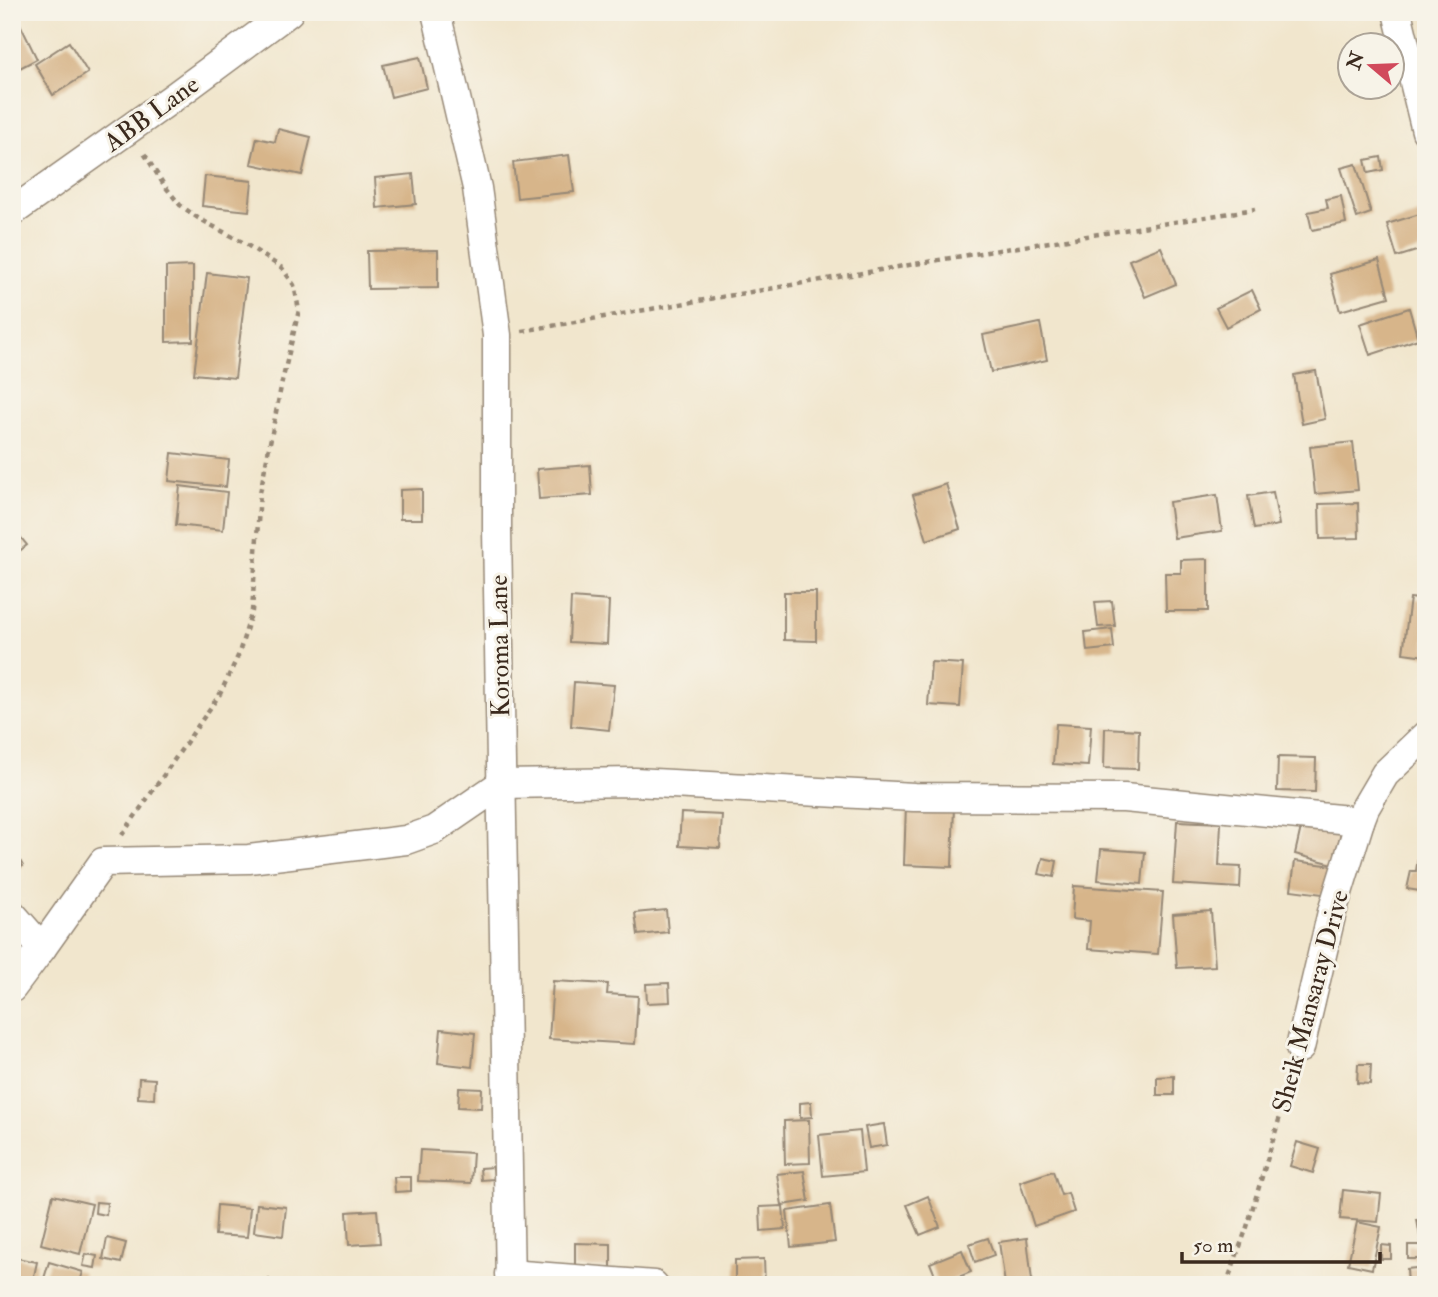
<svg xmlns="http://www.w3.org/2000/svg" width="1438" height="1297" viewBox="0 0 1438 1297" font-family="'IM FELL Double Pica',serif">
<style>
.building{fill:#d7b58a}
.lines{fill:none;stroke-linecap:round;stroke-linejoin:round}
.minor-casing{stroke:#968876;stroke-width:31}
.path{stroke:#968876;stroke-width:4.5;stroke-dasharray:5 5;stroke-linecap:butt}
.minor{stroke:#fff;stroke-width:28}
.labels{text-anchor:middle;stroke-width:6;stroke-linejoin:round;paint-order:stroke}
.street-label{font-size:26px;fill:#3b2a1e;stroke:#f7f3e8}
</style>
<rect width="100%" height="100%" fill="#f7f3e8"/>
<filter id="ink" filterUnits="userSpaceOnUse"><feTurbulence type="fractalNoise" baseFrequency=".0143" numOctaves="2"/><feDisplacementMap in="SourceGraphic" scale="14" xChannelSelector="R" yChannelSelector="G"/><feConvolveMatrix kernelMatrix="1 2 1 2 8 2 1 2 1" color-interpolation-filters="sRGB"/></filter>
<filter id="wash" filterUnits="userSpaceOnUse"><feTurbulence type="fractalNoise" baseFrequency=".00686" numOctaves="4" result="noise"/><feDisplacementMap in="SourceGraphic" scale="28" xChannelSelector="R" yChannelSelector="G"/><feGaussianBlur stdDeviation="1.57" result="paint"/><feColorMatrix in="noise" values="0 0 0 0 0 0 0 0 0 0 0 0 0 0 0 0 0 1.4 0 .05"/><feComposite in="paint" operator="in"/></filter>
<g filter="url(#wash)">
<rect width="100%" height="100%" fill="#f1e6cd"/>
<g id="blocks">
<!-- building -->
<g class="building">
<path d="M20,24L37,59L12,72V28Z"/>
<path d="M69,42L88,73L53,95L35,64Z"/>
<path d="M420,57L427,88L391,97L383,65Z"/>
<path d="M278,129L311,137L302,175L251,164L257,138L275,142Z"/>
<path d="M569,155L574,192L517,198L513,162Z"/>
<path d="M1381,157L1383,170L1368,173L1365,160Z"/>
<path d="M1356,164L1371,213L1357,218L1341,168Z"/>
<path d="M413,174L416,204L377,208L375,178Z"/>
<path d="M205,176L252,181L249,211L202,206Z"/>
<path d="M1341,196L1346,223L1312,230L1308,212L1328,208L1326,199Z"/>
<path d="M1426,212V248L1397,257L1387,224Z"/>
<path d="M1161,247L1176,284L1145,297L1129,260Z"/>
<path d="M438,250V288L368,289L367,251Z"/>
<path d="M1379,260L1389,297L1340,311L1330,274Z"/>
<path d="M193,266V341L166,342V267Z"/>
<path d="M207,273L247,278L235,378L194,374Z"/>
<path d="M1252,290L1261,309L1226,327L1216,308Z"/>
<path d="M1409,308L1418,339L1370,355L1360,324Z"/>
<path d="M1040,323L1047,360L991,372L983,335Z"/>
<path d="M1316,371L1325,419L1302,424L1294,375Z"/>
<path d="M1353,442L1358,490L1315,494L1310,447Z"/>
<path d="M172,453L229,460L226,487L169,481Z"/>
<path d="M590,465L592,495L539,499L537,469Z"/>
<path d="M946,484L960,529L927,540L913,495Z"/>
<path d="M180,486L227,492L223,530L176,525Z"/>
<path d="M422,489V519H400V490Z"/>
<path d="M1273,492L1279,525L1254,529L1248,496Z"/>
<path d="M1217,495L1222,531L1174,538L1169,502Z"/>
<path d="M1358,503L1359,538L1320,539L1319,504Z"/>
<path d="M12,527L27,545L12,557Z"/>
<path d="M1208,559V611H1166L1165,573H1181V560Z"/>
<path d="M784,592H816V641L784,640Z"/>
<path d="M571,598L609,601L607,644L569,642Z"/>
<path d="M1410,598L1426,600V656L1403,653Z"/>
<path d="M1112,601L1115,626L1098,627L1095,602Z"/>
<path d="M1112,629L1114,648L1087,651L1085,632Z"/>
<path d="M931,662L963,664L960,707L928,705Z"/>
<path d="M574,682L614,685L609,730L571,726Z"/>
<path d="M1056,724L1091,726L1088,766L1053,764Z"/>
<path d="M1105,728L1139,730L1138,769L1104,768Z"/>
<path d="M1278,757L1316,758L1315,792L1277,791Z"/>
<path d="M906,804L954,806L952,867L904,865Z"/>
<path d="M681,813L722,815L720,848L679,846Z"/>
<path d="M1177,821L1221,823L1219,866L1241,867L1240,888L1173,884Z"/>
<path d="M1302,823L1341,832L1333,864L1295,854Z"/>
<path d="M1420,845L1426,846V892L1407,889L1411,871H1416Z"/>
<path d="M12,846L23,866L12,871Z"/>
<path d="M1101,849L1145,852L1142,884L1098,880Z"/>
<path d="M1043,858L1057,861L1054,877L1039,874Z"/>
<path d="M1295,861L1334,866L1330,895L1291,890Z"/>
<path d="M1074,886L1163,892L1158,954L1088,949L1090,921L1072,919Z"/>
<path d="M666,910L668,932L638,935L635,913Z"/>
<path d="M1211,911L1215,966L1177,968L1173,914Z"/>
<path d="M553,981L608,984L607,994L638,996L635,1044L549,1039Z"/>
<path d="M669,983L670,1002L647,1003L646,984Z"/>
<path d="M441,1029L475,1033L472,1067L438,1063Z"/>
<path d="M1358,1064H1371L1370,1084L1357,1083Z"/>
<path d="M1174,1076V1095H1157V1077Z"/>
<path d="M139,1078L155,1079L154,1099L138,1098Z"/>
<path d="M459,1088L482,1089L481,1108L458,1107Z"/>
<path d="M811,1102L812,1117L800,1118V1103Z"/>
<path d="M809,1120L810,1163L785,1164L784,1121Z"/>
<path d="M884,1124L887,1145L869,1148L865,1127Z"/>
<path d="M860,1131L864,1172L823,1176L819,1135Z"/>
<path d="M1297,1142L1320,1149L1313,1173L1290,1166Z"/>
<path d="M420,1150L473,1153L471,1183L418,1181Z"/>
<path d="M493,1167L494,1179L481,1180L480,1168Z"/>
<path d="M804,1171L809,1201L782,1205L777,1174Z"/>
<path d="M1053,1171L1061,1195L1068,1193L1074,1212L1034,1226L1020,1182Z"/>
<path d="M394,1177H411V1191L395,1192Z"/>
<path d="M1343,1190L1381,1194L1378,1222L1340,1219Z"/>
<path d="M53,1195L92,1204L80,1254L41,1244Z"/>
<path d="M928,1196L940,1227L920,1235L907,1205Z"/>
<path d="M96,1202L107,1203L106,1215L95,1213Z"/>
<path d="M257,1204L286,1207L283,1236L254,1232Z"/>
<path d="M217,1205L250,1208L247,1237L215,1235Z"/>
<path d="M830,1205L835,1242L791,1247L787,1211Z"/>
<path d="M783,1206L785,1229L761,1231L760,1207Z"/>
<path d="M377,1210L380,1243L349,1245L347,1212Z"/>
<path d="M1426,1219V1259H1424L1417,1220Z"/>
<path d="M1357,1222L1381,1227L1372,1269L1348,1264Z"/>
<path d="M107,1238L126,1243L121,1263L103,1259Z"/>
<path d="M988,1238L994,1255L975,1262L969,1244Z"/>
<path d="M1027,1238L1032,1281L1005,1284L999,1242Z"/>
<path d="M575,1243L611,1244V1268L575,1267Z"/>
<path d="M1381,1245L1391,1246V1259H1381Z"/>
<path d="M1408,1245H1421L1422,1259H1408Z"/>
<path d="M962,1250L971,1272L939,1285L930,1263Z"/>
<path d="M86,1254L97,1256L95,1268L83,1266Z"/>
<path d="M12,1257L37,1262L32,1285H12Z"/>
<path d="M764,1259L765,1285H735V1260Z"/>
<path d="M49,1262L83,1272L79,1285H42Z"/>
<path d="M1426,1267V1285H1408L1407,1269Z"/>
<path d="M269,1279V1285H241V1281Z"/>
</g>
</g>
</g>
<g filter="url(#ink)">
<use href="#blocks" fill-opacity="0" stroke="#968876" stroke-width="2"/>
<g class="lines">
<!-- minor casing -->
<g class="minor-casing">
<g id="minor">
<path d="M436,12L477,188L497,335V530L510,1285"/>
<path d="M1397,12L1426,131"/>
<path d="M12,212L174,97L289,12"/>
<path d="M12,914L42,948"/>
<path d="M12,988L42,948L103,862L249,859L406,840L434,830L501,784L635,782L914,797L1124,798L1360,821"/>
<path d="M1300,1048L1332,912L1360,821L1365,808L1385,774L1426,735"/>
<path d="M509,1274L654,1285"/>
</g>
</g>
<!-- path -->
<g class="path">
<path d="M522,331L968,255L1255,209"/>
<path d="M122,835L220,694L238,656L252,611L260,493L282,382L299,310L294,285L282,268L244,243L198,218L180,205L164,185L142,150"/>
<path d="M1226,1285L1247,1227L1293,1073"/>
</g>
<!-- minor -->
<use href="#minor" class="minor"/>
</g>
</g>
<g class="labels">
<!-- street labels -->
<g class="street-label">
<text transform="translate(151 113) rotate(-36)" y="9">ABB Lane</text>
<text transform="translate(499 646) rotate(-91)" y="9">Koroma Lane</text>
<text transform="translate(1310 1001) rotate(-75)" y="9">Sheik Mansaray Drive</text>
</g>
</g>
<!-- margin -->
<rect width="1438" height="1297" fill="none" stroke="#f7f3e8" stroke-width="42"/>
<!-- north arrow -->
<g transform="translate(1371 66) rotate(289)"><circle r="33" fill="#f7f3e8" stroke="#aca397" stroke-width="2"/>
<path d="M0-5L12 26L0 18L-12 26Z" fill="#d1495b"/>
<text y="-10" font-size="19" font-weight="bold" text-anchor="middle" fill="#3b2a1e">N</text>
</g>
<!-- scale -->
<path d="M1182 1252v10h198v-10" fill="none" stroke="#3b2a1e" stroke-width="3.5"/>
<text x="1193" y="1252" font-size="21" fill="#3b2a1e" stroke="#f7f3e8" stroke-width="5" paint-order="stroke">50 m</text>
</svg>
